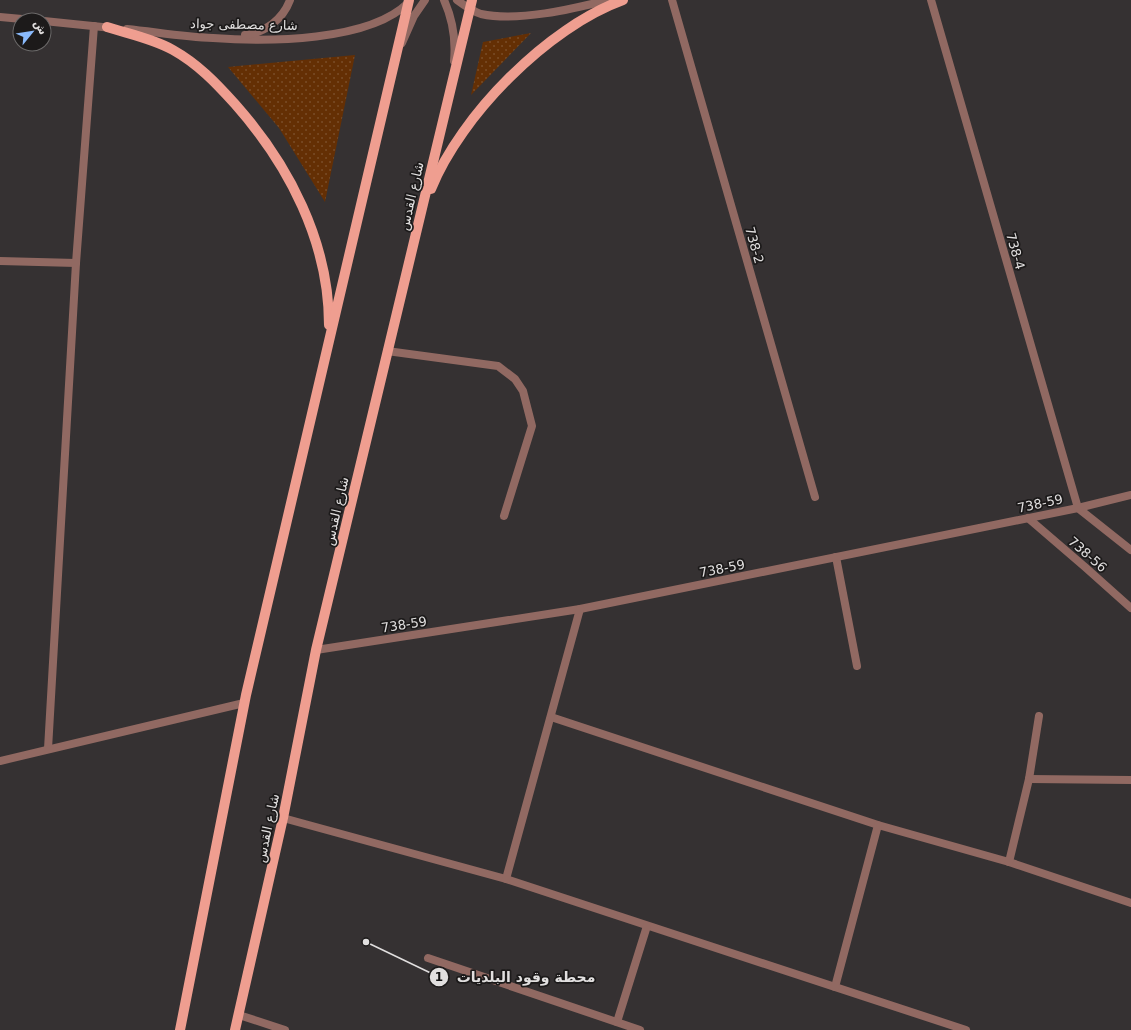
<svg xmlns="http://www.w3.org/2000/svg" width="1131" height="1030" viewBox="0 0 1131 1030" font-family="'DejaVu Sans','Noto Sans Arabic',sans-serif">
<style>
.grass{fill:url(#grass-dots)}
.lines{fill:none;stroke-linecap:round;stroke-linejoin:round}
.service{stroke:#916962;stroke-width:8}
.minor{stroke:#916962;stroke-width:8}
.tertiary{stroke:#916962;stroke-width:8}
.primary{stroke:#ef9e90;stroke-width:10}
.labels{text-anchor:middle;stroke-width:3.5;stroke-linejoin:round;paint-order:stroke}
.street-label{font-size:13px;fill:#e1dfdf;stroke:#1c1a1a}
.leader{fill:none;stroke:#e1dfdf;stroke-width:1.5}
.callout-dot{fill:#e1dfdf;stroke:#1c1a1a;stroke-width:1.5}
.mark-label{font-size:12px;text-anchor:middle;font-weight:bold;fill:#111}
.callout-label{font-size:14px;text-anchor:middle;font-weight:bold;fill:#e1dfdf;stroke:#1c1a1a;stroke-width:3.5;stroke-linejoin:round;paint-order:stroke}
</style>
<defs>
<pattern id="grass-dots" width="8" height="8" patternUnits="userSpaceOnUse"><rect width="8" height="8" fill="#642f04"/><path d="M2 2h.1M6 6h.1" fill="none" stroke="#7a4d28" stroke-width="1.8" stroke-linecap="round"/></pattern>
</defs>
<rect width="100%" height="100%" fill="#353132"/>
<!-- grass -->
<g class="grass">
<path d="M531,33L471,95L483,42Z"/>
<path d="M355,55L325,202L279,128L228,67Z"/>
</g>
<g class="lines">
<!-- service -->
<g class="service">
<path d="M387,351L498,366L515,379L523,391L532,426L504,516"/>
<path d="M239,1015L285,1030"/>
</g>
<!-- minor -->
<g class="minor">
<path d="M672,0L815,497"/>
<path d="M931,0L1078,508L1131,550"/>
<path d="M0,261L76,263"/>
<path d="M1028,518L1085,567L1131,608"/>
<path d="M836,557L857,666"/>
<path d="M316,650L580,609L1078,508L1131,495"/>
<path d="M551,717L878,825L1009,862L1131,903"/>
<path d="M48,749L76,263L94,26"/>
<path d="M0,761L244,703"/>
<path d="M1029,779L1131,780"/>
<path d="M283,818L506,879L966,1030"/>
<path d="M1009,862L1029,779L1039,716"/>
<path d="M506,879L580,609"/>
<path d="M428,958L640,1030"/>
<path d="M835,987L878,825"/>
<path d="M617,1022L647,926"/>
</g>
<!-- tertiary -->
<g class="tertiary">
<path d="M444,0C453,20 456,39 454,61"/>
<path d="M457,0C465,6 472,11 481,14C518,22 572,9 608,0"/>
<path d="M0,17L33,20"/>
<path d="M44,21L112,28"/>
<path d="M127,29C156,32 184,37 213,38C266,42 370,42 409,2"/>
<path d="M245,35C265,33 283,19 290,0"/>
<path d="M402,43L414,16L425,0"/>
</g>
<!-- primary -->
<g class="primary">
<path d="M107,27C129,34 154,39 173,50C198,64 216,83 235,104C289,165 329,242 329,325"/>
<path d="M431,189C461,115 548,27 623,0"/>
<path d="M180,1030L246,695L409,0"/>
<path d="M235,1030L283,818L316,650L472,0"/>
</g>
</g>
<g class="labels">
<!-- street labels -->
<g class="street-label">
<text transform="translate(244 24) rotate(1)" y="5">شارع مصطفى جواد</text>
<text transform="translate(411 196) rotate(-77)" y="5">شارع القدس</text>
<text transform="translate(755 245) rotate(74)" y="5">738-2</text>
<text transform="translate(1016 251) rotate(74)" y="5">738-4</text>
<text transform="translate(1040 503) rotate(-12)" y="5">738-59</text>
<text transform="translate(336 511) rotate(-77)" y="5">شارع القدس</text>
<text transform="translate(1088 554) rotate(41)" y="5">738-56</text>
<text transform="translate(722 568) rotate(-11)" y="5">738-59</text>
<text transform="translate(404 624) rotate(-9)" y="5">738-59</text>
<text transform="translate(267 828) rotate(-78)" y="5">شارع القدس</text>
</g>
</g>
<!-- callouts -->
<path class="leader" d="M366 942L439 977"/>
<g class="callout-dot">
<circle cx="366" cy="942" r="4"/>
<circle cx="439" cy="977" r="10"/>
</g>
<g class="mark-label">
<text x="439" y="981">1</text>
</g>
<g class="callout-label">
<text x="526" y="982">محطة وقود البلديات</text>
</g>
<!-- north arrow -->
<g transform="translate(32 32) rotate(60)"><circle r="19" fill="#1c1a1a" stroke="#6b6969"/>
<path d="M0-3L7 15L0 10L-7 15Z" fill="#89bafc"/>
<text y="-6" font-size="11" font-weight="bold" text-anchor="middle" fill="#e1dfdf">ش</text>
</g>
</svg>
